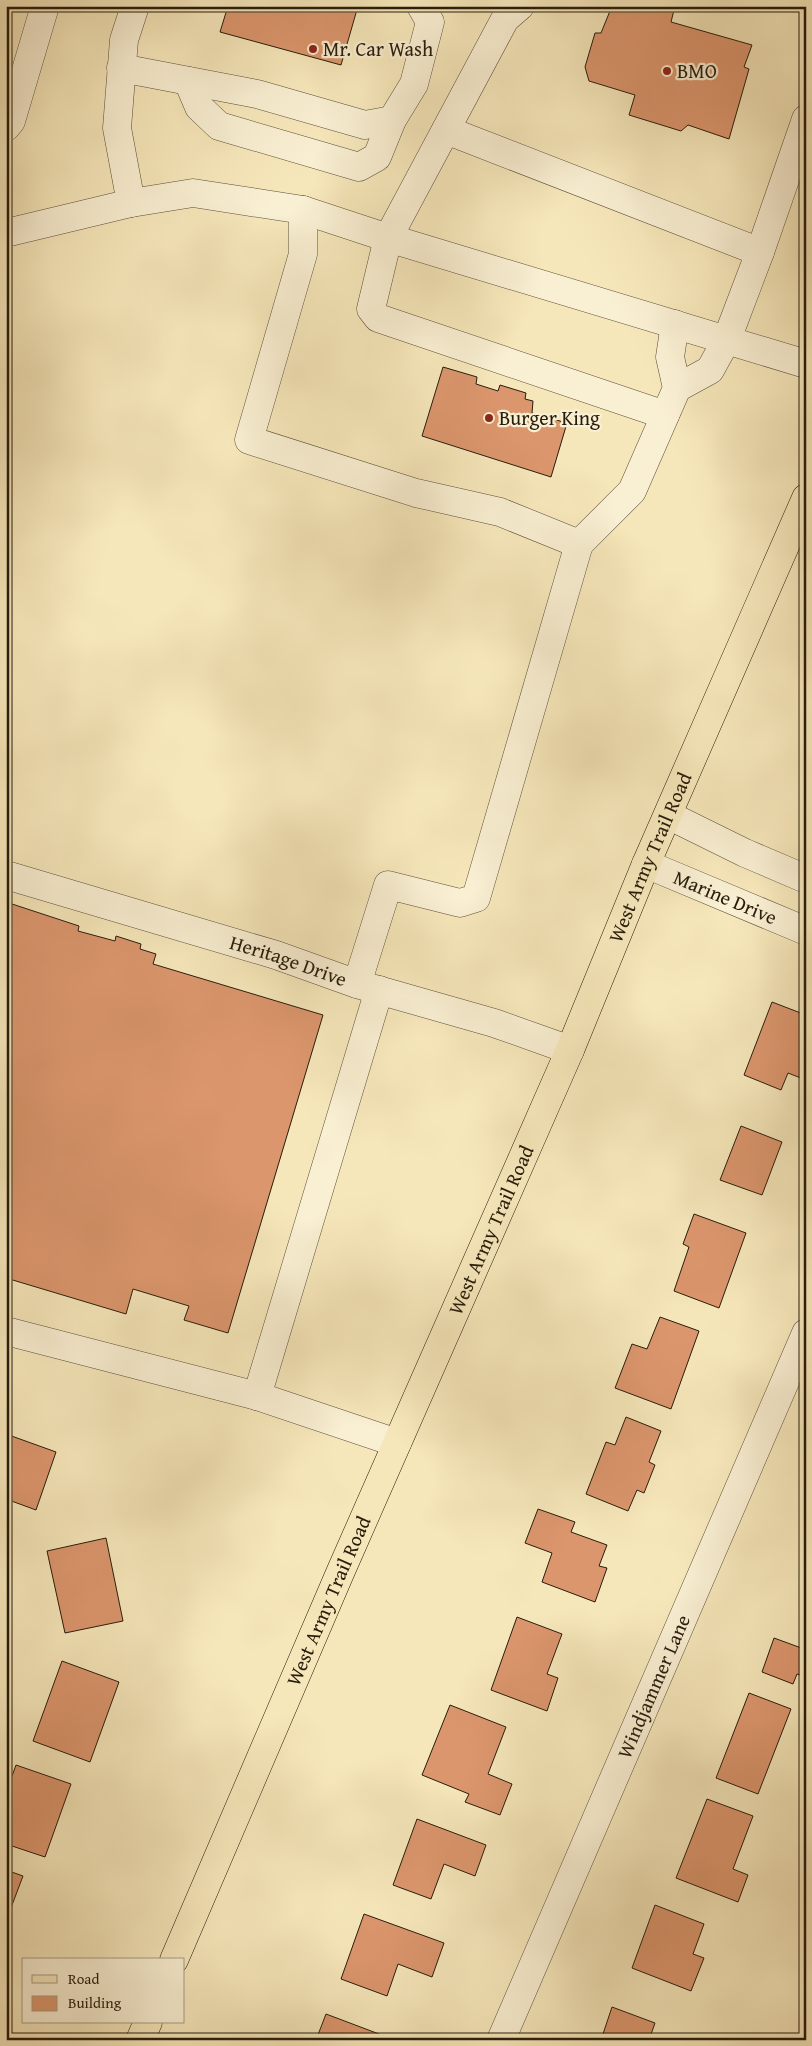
<svg xmlns="http://www.w3.org/2000/svg" width="812" height="2046" viewBox="0 0 812 2046" font-family="'Gentium Book Plus',serif">
<style>
.building{fill:#dc966d;stroke:#271c0c}
.lines{fill:none;stroke-linecap:round;stroke-linejoin:round}
.minor-casing{stroke:#5b4f38;stroke-width:29}
.major-casing{stroke:#271c0c;stroke-width:29}
.minor{stroke:#f9efd2;stroke-width:28}
.major{stroke:#f6e7ba;stroke-width:28}
.poi-dot{fill:#8f2418;stroke:#f9efd2;stroke-width:2}
.labels{text-anchor:middle;stroke-width:4.5;stroke-linejoin:round;paint-order:stroke}
.poi-label{font-size:20px;fill:#271c0c;stroke:#f9efd2;text-anchor:start}
.street-label{font-size:20px;fill:#271c0c;stroke:#f9efd2}
</style>
<rect width="100%" height="100%" fill="#f6e7ba"/>
<filter id="stains"><feTurbulence type="fractalNoise" baseFrequency=".004" numOctaves="4"/><feColorMatrix values="0 0 0 0 .2 0 0 0 0 .09 0 0 0 0 .02 0 0 0 .5 -.17"/></filter>
<radialGradient id="worn" r=".72"><stop offset=".6" stop-color="#630" stop-opacity="0"/><stop offset="1" stop-color="#630" stop-opacity=".3"/></radialGradient>
<!-- building -->
<g class="building">
<path d="M228,6H358L341,65L220,32Z"/>
<path d="M612,6H675L671,22L752,45L744,67L749,69L729,139L688,125L681,131L629,115L635,95L589,81L585,67L595,33H601Z"/>
<path d="M443,367L477,377L476,384L498,391L500,385L526,393L525,399L533,401L532,413L567,423L551,477L422,436Z"/>
<path d="M6,902L79,926L78,931L115,941L116,936L141,944L140,949L156,954L153,964L323,1015L228,1333L184,1320L189,1306L133,1289L126,1314L6,1278Z"/>
<path d="M772,1002L806,1015V1080L788,1073L781,1090L744,1075Z"/>
<path d="M741,1126L782,1142L762,1195L720,1180Z"/>
<path d="M694,1214L746,1233L719,1308L674,1291L689,1247L683,1244Z"/>
<path d="M660,1317L699,1331L671,1409L615,1388L632,1344L647,1349Z"/>
<path d="M626,1417L661,1431L649,1462L655,1465L644,1493L637,1490L628,1511L586,1494L606,1442L615,1445Z"/>
<path d="M6,1434L56,1452L36,1510L6,1499Z"/>
<path d="M538,1509L575,1522L571,1532L607,1545L599,1566L607,1568L595,1602L542,1582L552,1553L525,1543Z"/>
<path d="M106,1538L123,1621L65,1633L47,1551Z"/>
<path d="M517,1617L562,1634L547,1674L558,1678L547,1711L491,1690Z"/>
<path d="M774,1638L804,1649L806,1643V1677L797,1674L793,1684L762,1672Z"/>
<path d="M62,1661L119,1682L90,1762L33,1741Z"/>
<path d="M749,1693L791,1709L758,1794L716,1778Z"/>
<path d="M450,1705L506,1727L488,1774L512,1784L500,1815L465,1802L469,1794L422,1775Z"/>
<path d="M16,1765L71,1784L45,1857L6,1844V1793Z"/>
<path d="M707,1799L753,1816L733,1869L748,1875L738,1902L676,1878Z"/>
<path d="M417,1819L486,1845L475,1876L444,1864L431,1899L393,1885Z"/>
<path d="M6,1870L23,1876L6,1921Z"/>
<path d="M655,1905L704,1924L693,1954L704,1958L691,1991L632,1968Z"/>
<path d="M364,1914L444,1943L432,1977L398,1964L387,1996L341,1979Z"/>
<path d="M612,2007L655,2023L649,2040H601Z"/>
<path d="M326,2014L395,2040H316Z"/>
</g>
<g class="lines">
<!-- minor casing -->
<g class="minor-casing">
<g id="minor">
<path d="M520,6L505,19L388,238L371,309L378,318L665,415"/>
<path d="M121,68L257,94L365,125L392,120L414,84L430,22L421,6"/>
<path d="M188,81L199,107L219,126L359,167L377,157L392,120"/>
<path d="M6,127L11,121L45,6"/>
<path d="M446,130L760,252L727,339L710,370L677,388"/>
<path d="M131,203L193,193L303,210L388,238L806,364"/>
<path d="M303,210V254L249,440L416,493L500,512L579,544L476,898L460,903L388,885L357,984"/>
<path d="M6,233L131,203L117,128L124,40L135,6"/>
<path d="M760,252L806,119"/>
<path d="M579,544L632,491L677,388L670,357L675,324"/>
<path d="M668,815L745,853L806,879"/>
<path id="s1" d="M646,864L806,931"/>
<path id="s2" d="M6,875L276,955L357,984L494,1023L570,1050"/>
<path d="M6,1331L257,1396L397,1443"/>
<path d="M257,1396L379,990"/>
<path id="s3" d="M501,2040L806,1333"/>
</g>
</g>
<!-- major casing -->
<g class="major-casing">
<g id="major">
<path id="s4" d="M174,1960L340,1573L570,1050L646,864L806,498"/>
<path d="M140,2040L148,2022"/>
</g>
</g>
<!-- minor -->
<use href="#minor" class="minor"/>
<!-- major -->
<use href="#major" class="major"/>
</g>
<!-- markers -->
<g class="poi-dot">
<circle cx="313" cy="49" r="5"/>
<circle cx="667" cy="71" r="5"/>
<circle cx="489" cy="418" r="5"/>
</g>
<g class="labels">
<!-- poi labels -->
<g class="poi-label">
<text x="323" y="56">Mr. Car Wash</text>
<text x="677" y="78">BMO</text>
<text x="499" y="425">Burger King</text>
</g>
<!-- street labels -->
<g class="street-label">
<text dy="7" stroke="none"><textPath href="#s4" startOffset="1201">West Army Trail Road</textPath></text>
<text dy="7" stroke="none"><textPath href="#s1" startOffset="86">Marine Drive</textPath></text>
<text dy="7" stroke="none"><textPath href="#s2" startOffset="295">Heritage Drive</textPath></text>
<text dy="7" stroke="none"><textPath href="#s4" startOffset="796">West Army Trail Road</textPath></text>
<text dy="7" stroke="none"><textPath href="#s4" startOffset="391">West Army Trail Road</textPath></text>
<text dy="7" stroke="none"><textPath href="#s3" startOffset="385">Windjammer Lane</textPath></text>
</g>
</g>
<!-- margin -->
<rect width="812" height="2046" fill="none" stroke="#f6e7ba" stroke-width="25"/>
<rect x="8" y="8" width="797" height="2031" fill="none" stroke="#271c0c" stroke-width="2.5"/>
<rect x="12" y="12" width="787" height="2021" fill="none" stroke="#271c0c"/>
<!-- legend -->
<rect x="22" y="1958" width="162" height="65" fill="#f9efd2" stroke="#a59b83"/>
<rect x="32" y="1975" width="25" height="8" fill="#f6e7ba" stroke="#a59b83"/>
<text x="68" y="1984" font-size="15" fill="#271c0c">Road</text>
<rect x="32" y="1996" width="25" height="15" fill="#dc966d" stroke="#a59b83"/>
<text x="68" y="2008" font-size="15" fill="#271c0c">Building</text>
<rect width="100%" height="100%" filter="url(#stains)"/>
<rect width="100%" height="100%" fill="url(#worn)"/>
</svg>
